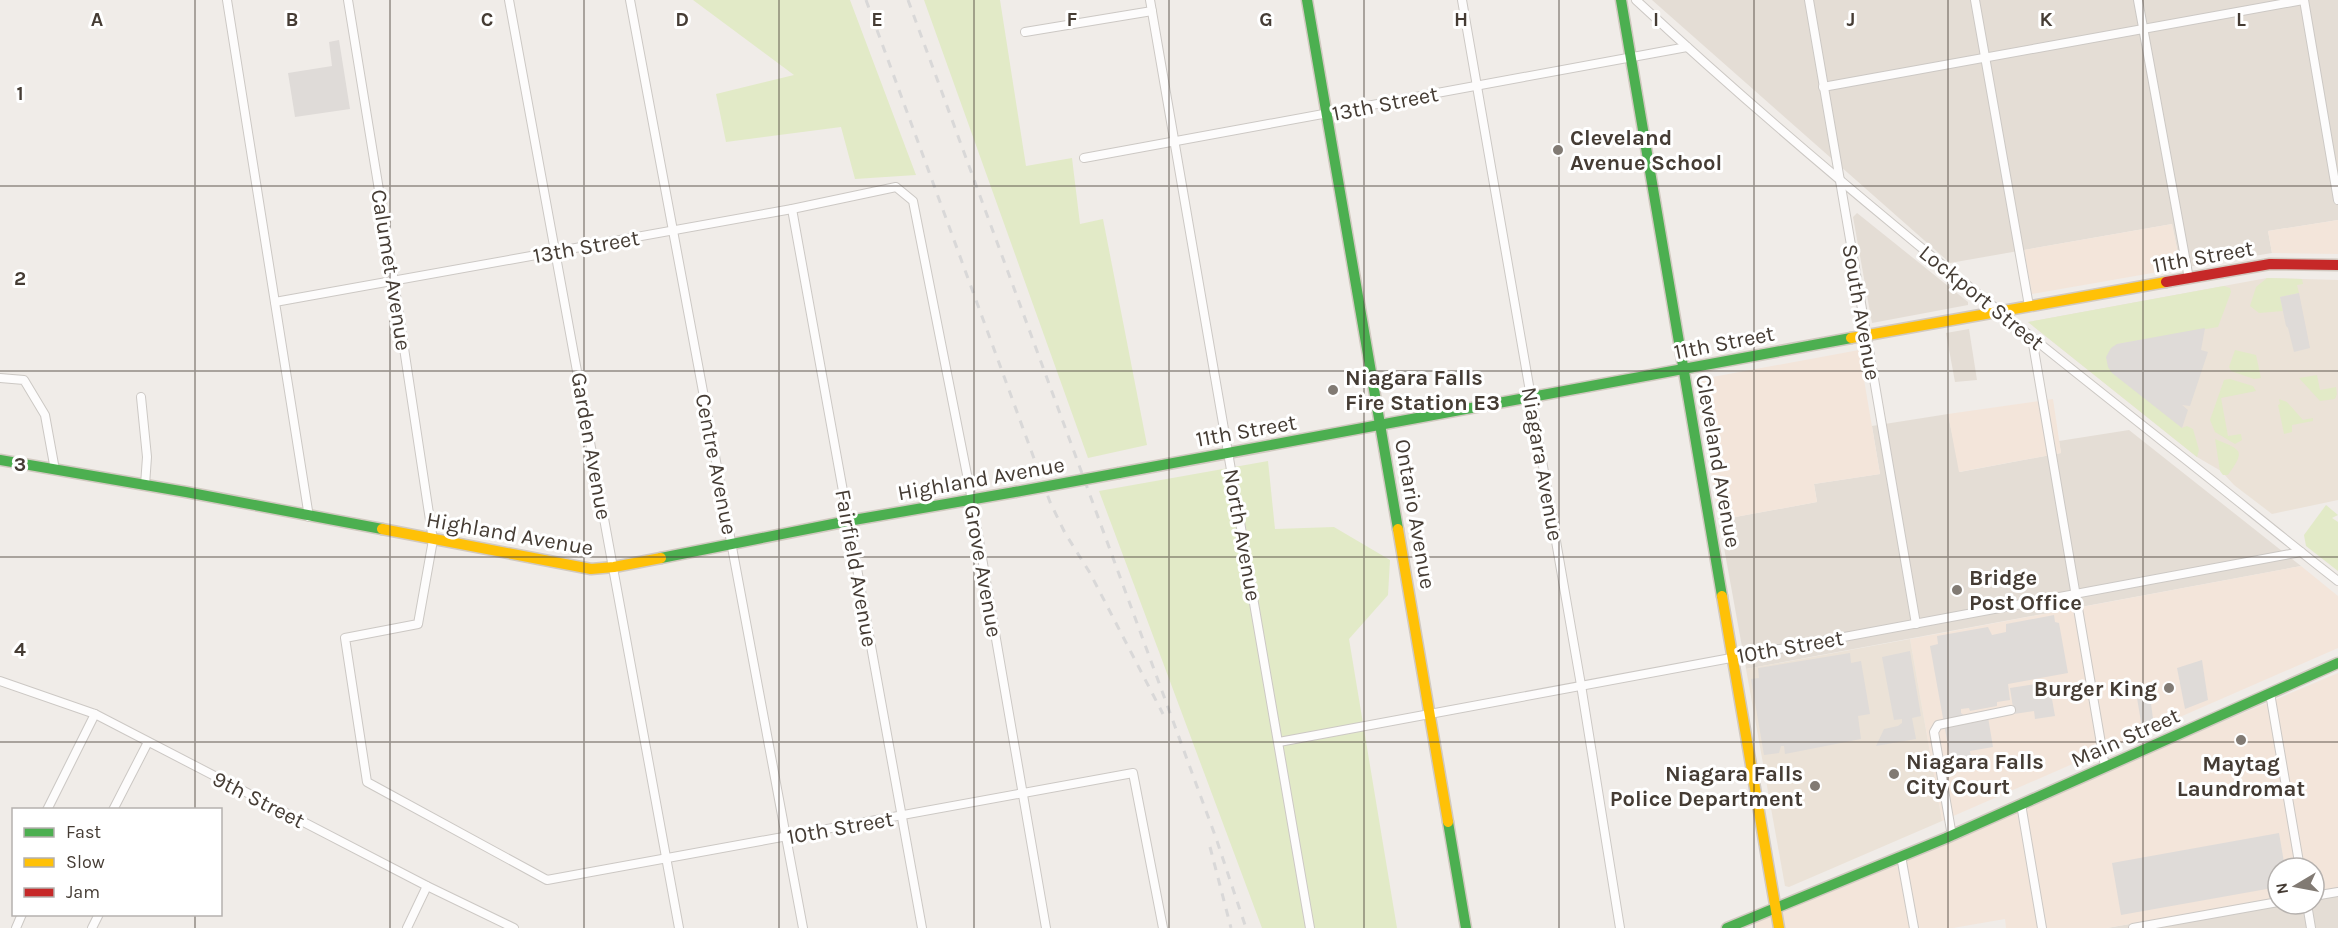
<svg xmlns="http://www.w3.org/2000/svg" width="2338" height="928" viewBox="0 0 2338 928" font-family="Karla,sans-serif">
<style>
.residential{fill:#e4ddd5}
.commercial{fill:#f3e5da}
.education{fill:#ebe2d7}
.green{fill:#e2eac7}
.parking{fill:#dfdbd8}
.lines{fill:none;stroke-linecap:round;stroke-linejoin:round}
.street-casing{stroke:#ccc8c4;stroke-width:10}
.fast-casing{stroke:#d1c9c0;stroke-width:13}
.slow-casing{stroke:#d1c9c0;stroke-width:13}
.jam-casing{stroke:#d1c9c0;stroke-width:13}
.street{stroke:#fdfcfc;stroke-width:8}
.fast{stroke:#4caf50;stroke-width:10}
.slow{stroke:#ffc107;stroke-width:10}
.jam{stroke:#c62828;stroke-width:10}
.rail{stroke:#d9d8d8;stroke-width:3;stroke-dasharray:8 8;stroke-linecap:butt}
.fast-bridge-casing{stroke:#d1c9c0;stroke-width:13;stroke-linecap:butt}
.fast-bridge{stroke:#4caf50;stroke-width:10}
.grid{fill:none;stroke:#453c34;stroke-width:1.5;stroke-opacity:0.55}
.poi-dot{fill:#817a73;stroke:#fff;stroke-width:2}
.labels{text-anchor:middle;stroke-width:6;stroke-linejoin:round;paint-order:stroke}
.street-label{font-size:22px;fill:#453c34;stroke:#fff}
.poi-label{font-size:22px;font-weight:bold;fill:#453c34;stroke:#fff;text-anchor:start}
.grid-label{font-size:20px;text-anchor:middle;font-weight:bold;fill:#453c34;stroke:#fff;stroke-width:6;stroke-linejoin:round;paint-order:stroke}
</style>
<rect width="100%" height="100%" fill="#f0ece8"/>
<!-- residential -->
<g class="residential">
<path d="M1652,0H2338V220L2268,231L2272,253L2181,268L2172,224L1950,263Z"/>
<path d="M1857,213L1968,302V305L1872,323L1853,217Z"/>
<path d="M1969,329L1977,380L1955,382L1946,333Z"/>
<path d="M1948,414L1960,472L2061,453L2059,441L2129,430L2301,566L1746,669L1719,520L1817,502L1814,484L1880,474L1872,426Z"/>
<path d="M2338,888V928H2107L2278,898V904H2314V892Z"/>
</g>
<!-- commercial -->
<g class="commercial">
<path d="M2338,220V254L2272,253L2268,231Z"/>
<path d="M2172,224L2181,268L2032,294L2024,250Z"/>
<path d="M1859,350L1880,474L1814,484L1817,502L1719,520L1696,380Z"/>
<path d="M2053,399L2061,453L1959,472L1948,414Z"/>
<path d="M2301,566L2338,596V648L1942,821L1910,639Z"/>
<path d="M2338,673V888L2314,892V868H2278V898L2107,928H2006L2005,919L1953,928H1756L1754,920Z"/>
</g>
<!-- education -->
<g class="education">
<path d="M2267,278L2338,280V500L2272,514L2234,485L2221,471L2197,457L2028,322Z"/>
<path d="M1910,639L1942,821L1789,887L1785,886L1746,669Z"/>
</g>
<!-- green -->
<g class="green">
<path d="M693,0H850L916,175L855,179L841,127L726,142L716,94L794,75Z"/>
<path d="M924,0H1000L1026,166L1072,158L1080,224L1103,219L1147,445L1088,458Z"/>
<path d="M2267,278L2302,279L2303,284L2297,285L2299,293L2280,297L2283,311L2259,313L2250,306L2256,287Z"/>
<path d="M2224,286L2230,288L2231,292L2218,327L2117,344L2182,428L2187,426L2193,429L2199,450L2197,457L2028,322Z"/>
<path d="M2235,350L2256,355L2261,378L2254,379L2231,371L2229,367Z"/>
<path d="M2317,375L2320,390L2336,387L2337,394L2335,399L2320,401L2299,378Z"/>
<path d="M2230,379L2253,386L2256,391L2221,398L2228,436L2241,434L2242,440L2235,444L2215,432L2210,420L2224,380Z"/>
<path d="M2279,399L2287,402L2303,420L2313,418V421L2292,425V432L2284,434L2278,405L2280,404Z"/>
<path d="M2215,439C2242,450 2246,450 2228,475H2223L2220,471Z"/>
<path d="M1268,461L1275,529L1334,527L1390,560L1388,595L1349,639L1397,928H1262L1099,491Z"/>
<path d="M2326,505L2338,515L2332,518L2338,522V571L2306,546L2304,535Z"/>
</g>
<!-- parking -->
<g class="parking">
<path d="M339,40L350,109L295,117L288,73L332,66L329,42Z"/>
<path d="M2299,293L2310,348L2294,352L2288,328L2286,326L2280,297Z"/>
<path d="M2205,328L2201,350L2208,352L2190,406L2182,405L2188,410L2182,428L2112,373L2108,367L2106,357L2111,348L2117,344Z"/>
<path d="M2054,615L2055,622L2059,623L2068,673L2008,684L2010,700L1997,702V706L1970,711L1969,708L1961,709V713L1965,716L1987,711L1993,747L1970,751L1972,764L1952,768L1930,646L1938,644L1937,636L1988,627L1992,635L2006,632V624Z"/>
<path d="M1910,651L1921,716L1912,718L1916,739L1876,746L1884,729L1898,726L1902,723V719L1894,720L1882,657Z"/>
<path d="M1850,653L1851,663L1861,661L1870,714L1858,716L1861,739L1785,754L1784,746H1781L1779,753L1764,755L1751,679L1759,678L1758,668Z"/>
<path d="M2202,660L2208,700L2185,709L2177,668Z"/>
<path d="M2049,682L2055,716L2035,719L2034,711L2014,714L2010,688Z"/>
<path d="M2149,689L2154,726L2142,728L2136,692Z"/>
<path d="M2279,833L2285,868H2278V887L2121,915L2112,863Z"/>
</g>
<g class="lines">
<!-- street casing -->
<g class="street-casing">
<g id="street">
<path d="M227,0L309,517"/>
<path d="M348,0L394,282L433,540L418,624L345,638L367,782L547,880L1133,773L1163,928"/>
<path d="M509,0L679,928"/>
<path d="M630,0L803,928"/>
<path d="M1150,0L1310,928"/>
<path d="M1462,0L1581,685L1620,928"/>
<path d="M1636,0C1805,157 1985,301 2166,444C2224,489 2280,536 2338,581"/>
<path d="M1809,0L1916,624"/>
<path d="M1975,0L2029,306"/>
<path d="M2138,0L2189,279"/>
<path d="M2304,0L2338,200"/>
<path d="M1025,32L1152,11"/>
<path d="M1823,87L2303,0"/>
<path d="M1084,158L1687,47"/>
<path d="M792,209L922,928"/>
<path d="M275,302L792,209L896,187L913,201L972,500L1046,928"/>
<path d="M2032,338L2105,767"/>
<path d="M0,378L24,380L45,415L55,470"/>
<path d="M141,397L147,457L145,485"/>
<path d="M0,681L95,714L427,886L514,928"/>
<path d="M2270,693L2300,868"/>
<path d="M1279,742C1619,677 1960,615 2301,552"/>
<path d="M2021,804L2042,928"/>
<path d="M47,810L95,714"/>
<path d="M113,810L148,742"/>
<path d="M1952,836L1934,732L1938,725L2011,710"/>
<path d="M1901,856L1914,928"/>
<path d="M2314,896L2338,892"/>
<path d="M2307,904L2311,928"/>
<path d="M16,928L22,914"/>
<path d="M92,928L99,914"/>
<path d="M407,928L427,886"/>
<path d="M2133,928L2278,902"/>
</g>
</g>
<!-- fast casing -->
<g class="fast-casing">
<g id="fast">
<path d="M1307,0L1398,529"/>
<path d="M1621,0L1722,596"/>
<path d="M0,460L186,492L382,529"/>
<path d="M1119,473L1851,338"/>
<path d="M661,558L848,521L1015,492"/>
<path d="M1448,822L1466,928"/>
<path d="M1727,928L1946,838L2338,663"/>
</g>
</g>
<!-- slow casing -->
<g class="slow-casing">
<g id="slow">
<path d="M1851,338L2166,282"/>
<path d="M382,529L591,569L614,567L661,558"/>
<path d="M1398,529L1448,822"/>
<path d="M1722,596L1779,928"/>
</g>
</g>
<!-- jam casing -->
<g class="jam-casing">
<path id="jam" d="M2166,282L2270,264L2338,265"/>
</g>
<!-- street -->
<use href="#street" class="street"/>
<!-- fast -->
<use href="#fast" class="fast"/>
<!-- slow -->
<use href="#slow" class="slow"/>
<!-- jam -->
<use href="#jam" class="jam"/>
<!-- rail -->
<g class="rail">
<path d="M866,0L1050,502L1065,533L1090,573L1163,714"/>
<path d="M908,0L1216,838L1246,928"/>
<path d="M1210,847L1231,928"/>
</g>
<!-- fast-bridge casing -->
<g class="fast-bridge-casing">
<path id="fast-bridge" d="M1015,492L1119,473"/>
</g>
<!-- fast-bridge -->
<use href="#fast-bridge" class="fast-bridge"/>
</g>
<!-- grid -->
<path class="grid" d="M195,0V810M390,0V928M584,0V928M779,0V928M974,0V928M1169,0V928M1364,0V928M1559,0V928M1754,0V928M1948,0V928M2143,0V928M0,186H2338M0,371H2338M0,557H2338M0,742H2338M195,914V928"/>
<!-- markers -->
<g class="poi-dot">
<circle cx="1558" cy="150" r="6"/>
<circle cx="1333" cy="390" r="6"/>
<circle cx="1957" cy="590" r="6"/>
<circle cx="2169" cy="688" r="6"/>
<circle cx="2241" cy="740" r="6"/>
<circle cx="1894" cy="774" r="6"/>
<circle cx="1815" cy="786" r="6"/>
</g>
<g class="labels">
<!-- street labels -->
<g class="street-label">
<text transform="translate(1385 103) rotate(-11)" y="8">13th Street</text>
<text transform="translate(586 246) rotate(-10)" y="8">13th Street</text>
<text transform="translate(2203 256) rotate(-10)" y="8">11th Street</text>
<text transform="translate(392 270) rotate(81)" y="8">Calumet Avenue</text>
<text transform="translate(1982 297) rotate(39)" y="8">Lockport Street</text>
<text transform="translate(1862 312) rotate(80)" y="8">South Avenue</text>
<text transform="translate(1724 342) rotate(-11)" y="8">11th Street</text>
<text transform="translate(1246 430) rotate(-10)" y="8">11th Street</text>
<text transform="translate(592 446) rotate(80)" y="8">Garden Avenue</text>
<text transform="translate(1719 461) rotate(80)" y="8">Cleveland Avenue</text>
<text transform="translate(717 464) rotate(79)" y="8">Centre Avenue</text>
<text transform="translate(1543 464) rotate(80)" y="8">Niagara Avenue</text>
<text transform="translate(981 478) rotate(-10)" y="8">Highland Avenue</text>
<text transform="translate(1416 514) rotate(80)" y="8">Ontario Avenue</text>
<text transform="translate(510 533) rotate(10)" y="8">Highland Avenue</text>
<text transform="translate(1243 535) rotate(80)" y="8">North Avenue</text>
<text transform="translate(857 568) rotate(80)" y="8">Fairfield Avenue</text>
<text transform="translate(984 571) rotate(80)" y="8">Grove Avenue</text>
<text transform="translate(1790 646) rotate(-10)" y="8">10th Street</text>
<text transform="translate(2125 737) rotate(-24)" y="8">Main Street</text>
<text transform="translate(259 799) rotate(27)" y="8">9th Street</text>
<text transform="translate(840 827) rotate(-10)" y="8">10th Street</text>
</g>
<!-- poi labels -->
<g class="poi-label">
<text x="1570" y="145">Cleveland<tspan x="1570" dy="25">Avenue School</tspan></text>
<text x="1345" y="385">Niagara Falls<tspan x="1345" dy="25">Fire Station E3</tspan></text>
<text x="1969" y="585">Bridge<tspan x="1969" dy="25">Post Office</tspan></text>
<text x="2157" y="696" text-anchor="end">Burger King</text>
<text x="1906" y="769">Niagara Falls<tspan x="1906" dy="25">City Court</tspan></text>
<text x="2241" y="771" text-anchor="middle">Maytag<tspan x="2241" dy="25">Laundromat</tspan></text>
<text x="1803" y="781" text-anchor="end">Niagara Falls<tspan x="1803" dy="25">Police Department</tspan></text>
</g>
</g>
<g class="grid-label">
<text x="97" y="26">A</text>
<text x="292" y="26">B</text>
<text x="487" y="26">C</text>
<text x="682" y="26">D</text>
<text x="877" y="26">E</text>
<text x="1072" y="26">F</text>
<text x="1266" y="26">G</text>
<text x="1461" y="26">H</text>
<text x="1656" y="26">I</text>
<text x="1851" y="26">J</text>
<text x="2046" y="26">K</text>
<text x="2241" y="26">L</text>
<text x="20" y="100">1</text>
<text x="20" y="285">2</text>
<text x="20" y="471">3</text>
<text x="20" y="656">4</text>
</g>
<!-- legend -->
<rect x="12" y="808" width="210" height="108" fill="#ffffff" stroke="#b5b1ae" stroke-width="1.5"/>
<rect x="24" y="828" width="30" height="9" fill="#4caf50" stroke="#b5b1ae" stroke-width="1.5"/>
<text x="66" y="838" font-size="18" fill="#453c34">Fast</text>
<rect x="24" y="858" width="30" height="9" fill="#ffc107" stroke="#b5b1ae" stroke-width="1.5"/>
<text x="66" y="868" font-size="18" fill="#453c34">Slow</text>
<rect x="24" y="888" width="30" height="9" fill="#c62828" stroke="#b5b1ae" stroke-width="1.5"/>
<text x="66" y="898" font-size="18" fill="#453c34">Jam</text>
<!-- north arrow -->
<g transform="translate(2296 886) rotate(260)"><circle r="28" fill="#ffffff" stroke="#b5b1ae" stroke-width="1.5"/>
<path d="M0-4.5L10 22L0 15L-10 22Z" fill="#817a73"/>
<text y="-9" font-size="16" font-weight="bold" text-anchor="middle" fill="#453c34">N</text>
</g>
</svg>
